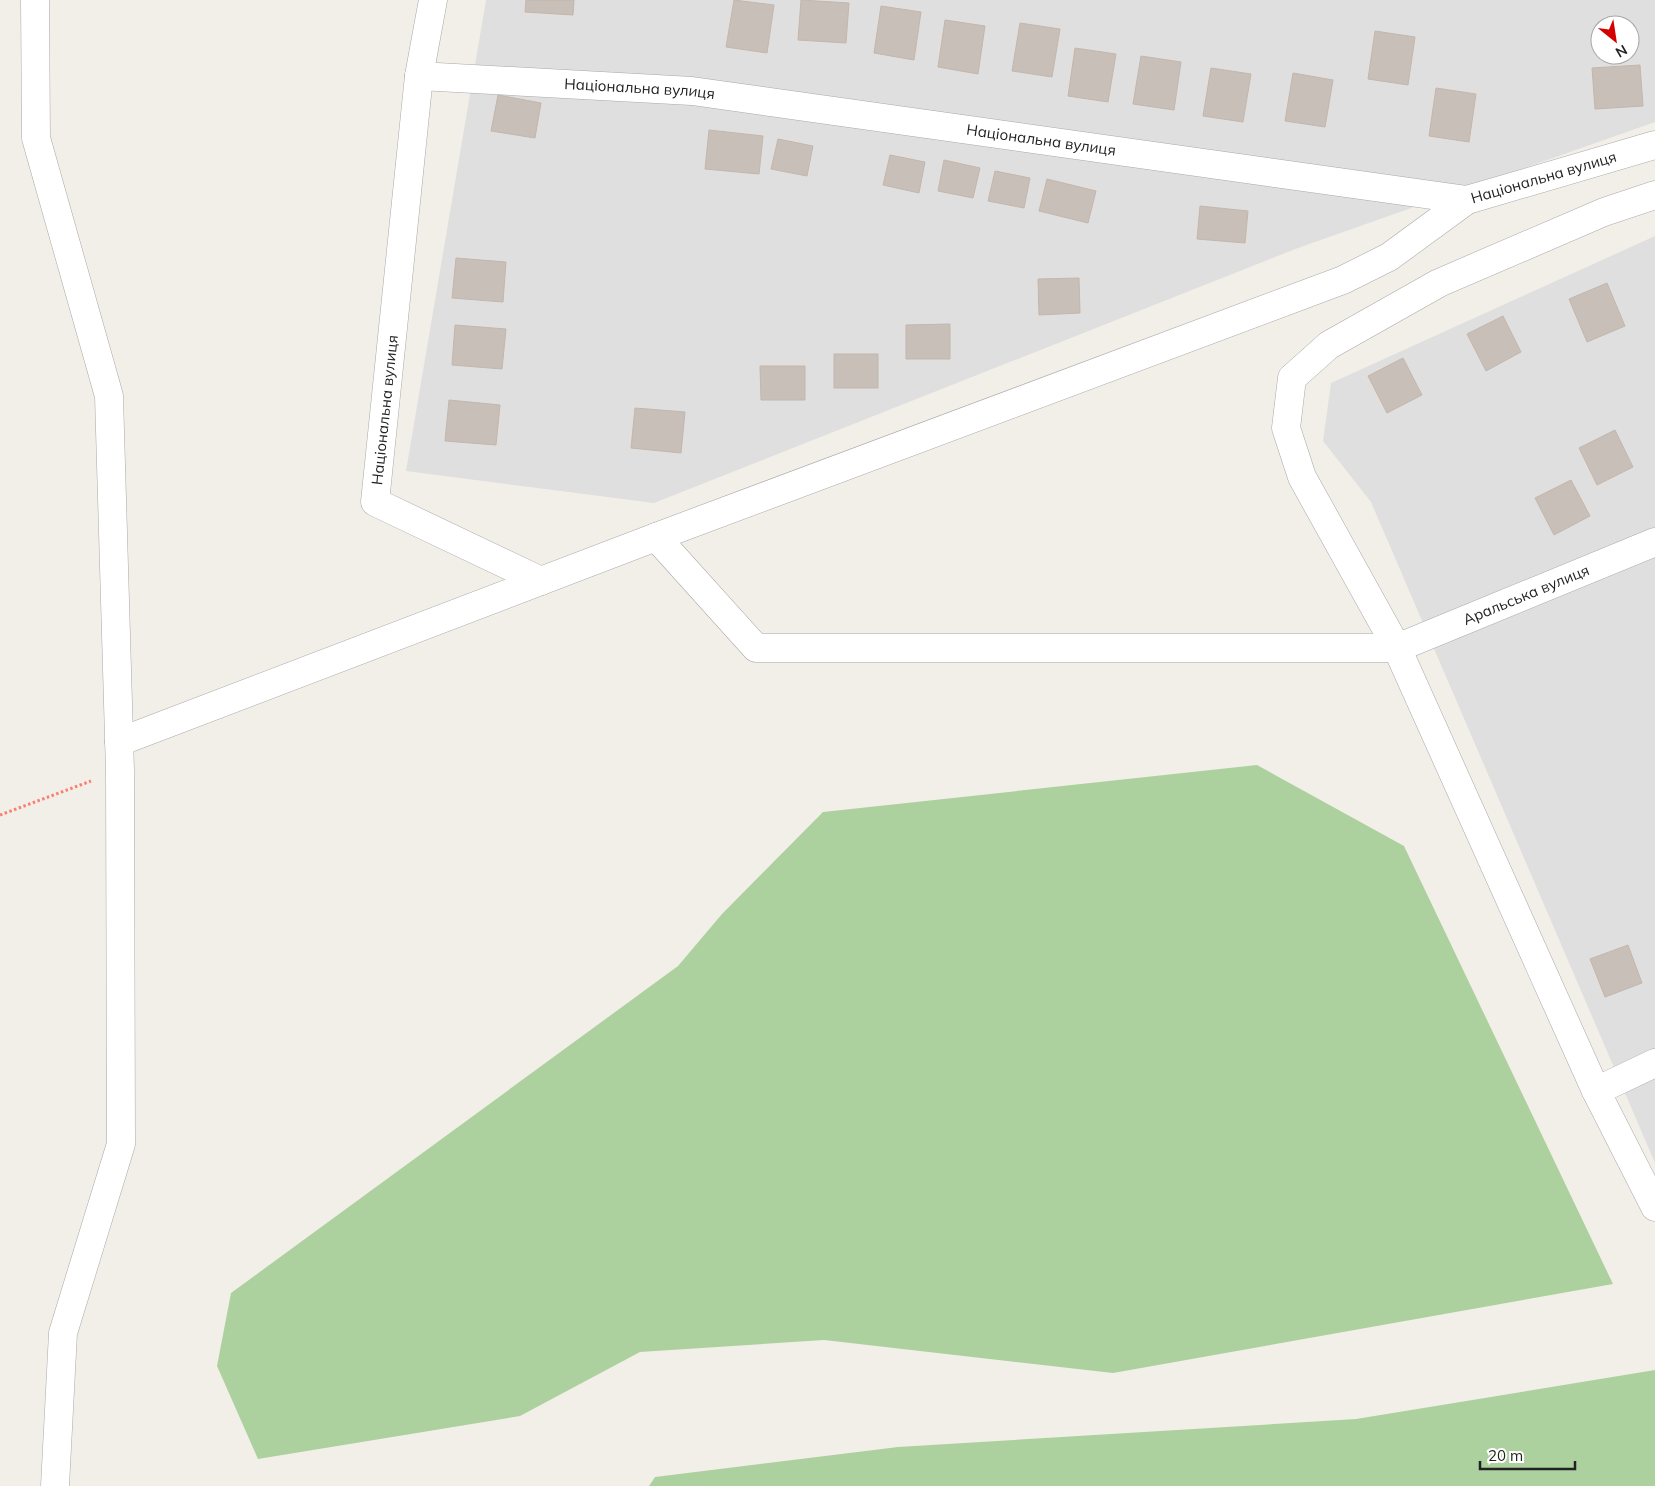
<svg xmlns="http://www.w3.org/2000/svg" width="1655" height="1486" viewBox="0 0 1655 1486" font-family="Mulish,sans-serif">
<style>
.residential{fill:#e0dfdf;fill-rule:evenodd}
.forest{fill:#add19e}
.building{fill:#c7bfb8;stroke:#c4b6ab}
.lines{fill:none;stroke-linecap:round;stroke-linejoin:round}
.minor-casing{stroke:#a9a9a9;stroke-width:29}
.path{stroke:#fa8072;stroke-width:3;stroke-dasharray:2.5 2.5;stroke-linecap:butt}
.minor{stroke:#fff;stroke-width:28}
.labels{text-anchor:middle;stroke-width:5;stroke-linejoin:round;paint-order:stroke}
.street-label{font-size:15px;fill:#222;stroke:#fff}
</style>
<rect width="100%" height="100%" fill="#f2efe9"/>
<!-- residential -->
<g class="residential">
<path d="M486,0H1655V122L1298,248L654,503L406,471ZM1600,25H1630V55H1600Z"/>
<path d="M1655,236V1163L1371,502L1323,441L1331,383Z"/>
</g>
<!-- forest -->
<g class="forest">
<path d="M1257,765L1404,846L1613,1284L1113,1373L824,1340L640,1352L520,1416L258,1459L217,1366L231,1293L678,966L722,914L823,812Z"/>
<path d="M1655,1370V1486H649L655,1477L898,1447L1356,1419Z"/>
</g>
<!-- building -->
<g class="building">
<path d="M526,0H574L573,15L525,12Z"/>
<path d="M734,0L774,5L767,53L726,47Z"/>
<path d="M801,0L849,3L846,43L798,40Z"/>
<path d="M881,6L921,12L914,60L874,53Z"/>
<path d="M945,20L985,26L978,74L938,67Z"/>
<path d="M1020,23L1060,29L1052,77L1012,71Z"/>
<path d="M1375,31L1415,37L1408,85L1368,79Z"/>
<path d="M1075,48L1116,54L1108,102L1068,96Z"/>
<path d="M1141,56L1181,62L1174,110L1133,104Z"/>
<path d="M1640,65L1643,106L1595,109L1592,68Z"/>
<path d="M1211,68L1251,74L1243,122L1203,116Z"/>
<path d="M1293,73L1333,80L1325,127L1285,121Z"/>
<path d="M1436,88L1476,94L1469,142L1429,136Z"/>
<path d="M498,95L541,103L535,138L491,131Z"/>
<path d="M709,130L763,136L759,174L705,169Z"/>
<path d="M778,139L813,146L807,176L771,169Z"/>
<path d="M890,155L925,162L919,193L883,185Z"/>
<path d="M944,160L980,168L973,198L938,191Z"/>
<path d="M995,171L1030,178L1024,208L988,201Z"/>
<path d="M1047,179L1096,191L1088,223L1039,211Z"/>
<path d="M1200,206L1248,211L1245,243L1197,239Z"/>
<path d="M456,258L506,262L503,302L452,298Z"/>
<path d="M1079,278L1080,313L1039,315L1038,279Z"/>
<path d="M1607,283L1625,326L1587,342L1569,299Z"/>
<path d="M1503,316L1521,352L1486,371L1467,334Z"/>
<path d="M950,324V359H906V325Z"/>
<path d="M455,325L506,329L502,369L452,365Z"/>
<rect x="834" y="354" width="44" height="34"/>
<path d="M1403,358L1422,395L1387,413L1368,376Z"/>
<path d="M760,366H805V400H761Z"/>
<path d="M449,400L500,405L496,445L445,441Z"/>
<path d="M635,408L685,412L681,453L631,448Z"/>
<path d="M1615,430L1633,467L1597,485L1579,448Z"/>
<path d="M1571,480L1590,516L1554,535L1535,498Z"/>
<path d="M1628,945L1642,983L1605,997L1590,959Z"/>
</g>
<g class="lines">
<!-- minor casing -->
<g class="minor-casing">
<g id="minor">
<path d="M35,0L36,138L109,396L120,771L121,1144L63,1333L55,1486"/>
<path d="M433,0L419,76L375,502L541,581"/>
<path id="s1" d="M419,76L692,91L1467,200L1655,145"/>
<path d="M1655,195L1604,212L1439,283L1329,345L1292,378L1286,428L1302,477L1397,648L1596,1091L1655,1207"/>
<path id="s2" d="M656,537L756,648H1397L1655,542"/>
<path d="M119,742L656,537L1343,280L1389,257L1467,200"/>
<path d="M1596,1091L1655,1063"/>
</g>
</g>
<!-- path -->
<path class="path" d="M0,815L91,781"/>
<!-- minor -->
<use href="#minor" class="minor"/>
</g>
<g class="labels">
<!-- street labels -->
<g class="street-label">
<text dy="5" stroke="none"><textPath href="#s1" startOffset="221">Національна вулиця</textPath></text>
<text dy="5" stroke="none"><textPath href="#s1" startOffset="626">Національна вулиця</textPath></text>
<text dy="5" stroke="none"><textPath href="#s1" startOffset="1136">Національна вулиця</textPath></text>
<text transform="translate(385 410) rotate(-84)" y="5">Національна вулиця</text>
<text dy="5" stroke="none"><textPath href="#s2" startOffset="930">Аральська вулиця</textPath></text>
</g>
</g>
<!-- north arrow -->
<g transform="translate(1615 40) rotate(150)"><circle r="24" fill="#ffffff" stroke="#a7a7a7"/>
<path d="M0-4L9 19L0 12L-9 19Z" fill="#d40000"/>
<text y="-8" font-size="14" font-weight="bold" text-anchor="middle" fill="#222222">N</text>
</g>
<!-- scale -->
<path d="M1480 1461v8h95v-8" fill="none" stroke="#222222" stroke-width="2.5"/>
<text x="1488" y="1461" font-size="15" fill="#222222" stroke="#ffffff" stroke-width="4" paint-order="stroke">20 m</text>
</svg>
